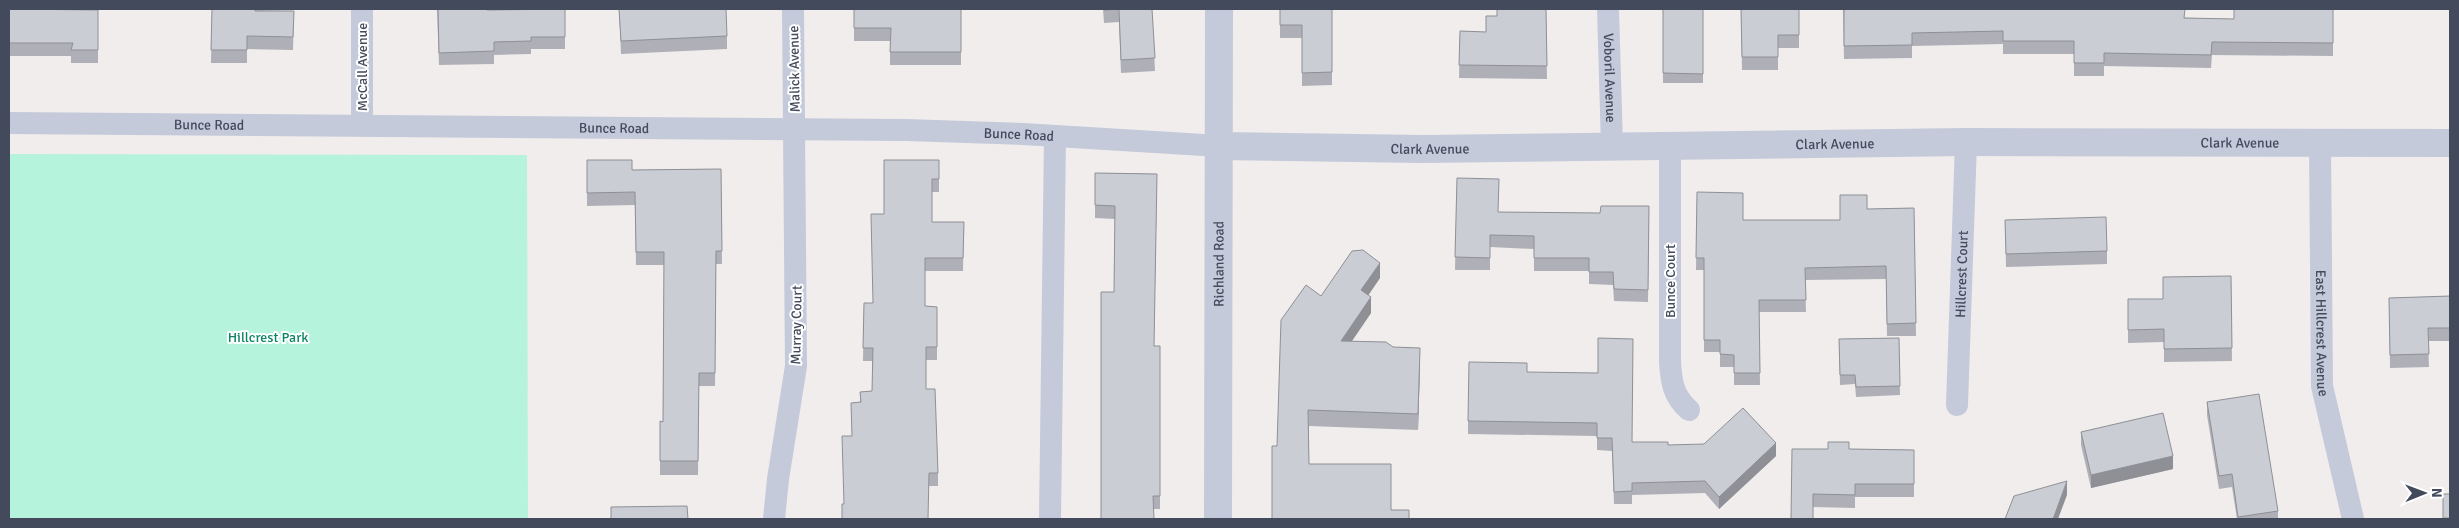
<svg xmlns="http://www.w3.org/2000/svg" width="2459" height="528" viewBox="0 0 2459 528" font-family="Signika,sans-serif">
<style>
.green{fill:#b5f3dc}
.lines{fill:none;stroke-linecap:round;stroke-linejoin:round}
.minor{stroke:#c4cad9;stroke-width:22}
.tertiary{stroke:#c4cad9;stroke-width:28}
.wall{fill:#afb0b7}
.shaded-wall{fill:#8e9095}
.building{fill:#cbcdd5;stroke:#8e9095}
.labels{text-anchor:middle;stroke-width:4;stroke-linejoin:round;paint-order:stroke}
.street-label{font-size:14px;fill:#434a5c;stroke:#fff}
.park-label{font-size:14px;fill:#0c8565;stroke:#fff}
</style>
<rect width="100%" height="100%" fill="#f0edec"/>
<!-- green -->
<path class="green" d="M9,154L527,155L528,519H9Z"/>
<g class="lines">
<!-- minor -->
<g class="minor">
<path id="s1" d="M1608,9L1612,146"/>
<path id="s2" d="M9,123L906,130L1023,134L1220,146"/>
<path d="M362,125V9"/>
<path id="s3" d="M2320,143L2322,386L2353,519"/>
<path d="M1670,146V361C1671,381 1673,396 1689,410"/>
<path id="s4" d="M1957,405L1966,142"/>
<path d="M774,519L778,479L796,366L793,9"/>
<path d="M1050,519L1055,136"/>
</g>
<!-- tertiary -->
<g class="tertiary">
<path id="s5" d="M1220,146L1423,149L1966,142L2450,143"/>
<path id="s6" d="M1218,519L1219,9"/>
</g>
</g>
<!-- wall -->
<g class="wall">
<path d="M9,9L98,10V63H71V56H9Z"/>
<path d="M212,9L294,11L293,50L247,49V63H211Z"/>
<path d="M437,9L487,10L565,9V49H531V54L494,55V64L439,65Z"/>
<path d="M619,9L727,36V49L621,54Z"/>
<path d="M854,9H961V65H890V41H854Z"/>
<path d="M1103,9H1152L1155,71L1121,73L1119,22L1104,23Z"/>
<path d="M1280,9H1332V85L1302,86V38H1280Z"/>
<path d="M1546,9L1547,79L1459,78L1460,31L1486,32L1497,16Z"/>
<rect x="1663" y="9" width="40" height="74"/>
<path d="M1741,9H1799V48H1778V70H1742Z"/>
<path d="M1843,9L2234,19L2333,9V56L2212,55L2211,68L2104,66V76H2074V54H2003V44L1912,46V58L1844,59Z"/>
<path d="M587,160L632,170L721,169L722,264H716L715,386H699L698,475H660V421L663,422L664,265H636L635,205L587,206Z"/>
<path d="M939,160V192H932V222H964L963,271H925V306L937,307V360H926V389L938,473V486H929L844,504L852,436L851,403L860,402V392L872,391V361H863L864,303H873L884,214Z"/>
<path d="M1095,173L1157,174L1154,346H1160V509H1153L1114,292L1115,219L1095,218Z"/>
<path d="M1457,178L1498,212L1600,213L1649,206L1648,302L1614,301L1613,285L1589,284V271H1534V249L1490,247V270H1455Z"/>
<path d="M1697,192L1743,220H1840L1867,209L1914,208L1916,336H1887L1886,279L1805,280L1806,312H1759L1760,385H1734V367H1720V352H1704V270H1696Z"/>
<path d="M2005,220L2107,251V264L2006,267Z"/>
<path d="M2231,276L2232,361L2164,362V342L2128,343V299H2163Z"/>
<path d="M1380,278L1368,295L1371,313L1352,341L1393,347L1420,364L1418,430L1309,426V464L1391,510L1277,446L1321,296Z"/>
<path d="M2450,296V341H2428L2429,367L2390,368L2389,298Z"/>
<path d="M1899,338L1900,395L1856,397L1855,384L1840,385L1839,339Z"/>
<path d="M1527,372L1632,442L1668,445L1776,456L1719,509L1705,493L1632,495V504H1614L1612,451L1597,450V436L1468,434V421Z"/>
<path d="M2207,402L2278,511V519H2237L2232,487L2219,489L2207,415Z"/>
<path d="M2081,432L2173,469L2091,488L2081,445Z"/>
<path d="M1849,449L1914,450V497H1855V508L1813,507L1791,519Z"/>
</g>
<!-- shaded-wall -->
<g class="shaded-wall">
<path d="M1380,263V278L1361,306V290Z"/>
<path d="M1371,297V313L1341,357V341Z"/>
<path d="M1420,348V364L1418,430V414Z"/>
<path d="M1776,443V456L1719,509V497Z"/>
<path d="M2173,456V469L2091,488V475Z"/>
<path d="M2067,481V495L2058,519H2053Z"/>
</g>
<!-- building -->
<g class="building">
<path d="M9,9L98,10V50H71L73,43H9Z"/>
<path d="M212,9H255V11H294L293,37L247,36V50H211Z"/>
<path d="M438,9H487V10L565,9V37H531V41L494,42V51L439,53Z"/>
<path d="M619,9H726L727,36L621,41Z"/>
<path d="M854,9H961V52H890L891,28H854Z"/>
<path d="M1104,9H1152L1155,58L1121,60L1119,9L1104,10Z"/>
<path d="M1280,9H1332V72L1302,73V25H1280Z"/>
<path d="M1497,9H1546L1547,66L1459,65L1460,31L1486,32V16H1497Z"/>
<path d="M1663,9H1703V74L1663,73Z"/>
<path d="M1741,9H1799V35H1778V57H1742Z"/>
<path d="M1844,9H2185L2184,18L2234,19V9H2333V43L2212,42L2211,55L2104,53V63H2074V41H2003V31L1912,33V45L1844,46Z"/>
<path d="M587,160H632V170L721,169L722,251H716L715,373H699L698,461H660V421L663,422L664,252H636L635,192L587,193Z"/>
<path d="M884,160H939V179H932V222H964L963,258H925V306L937,307V347H926V389H935L938,473H929L928,519H842V504H844L842,436H852L851,403L861,402L860,392L872,391L873,348H863L864,303H873L871,214H884Z"/>
<path d="M1095,173L1157,174L1154,346H1160V496H1153L1154,519H1101V292H1114L1115,206L1095,205Z"/>
<path d="M1457,178L1499,179L1498,212L1600,213L1601,206H1649L1648,290L1614,289L1613,272H1589V258H1534V236L1490,235V258L1455,257Z"/>
<path d="M1697,192L1743,193V220H1840V195H1867V209L1914,208L1916,323L1887,324L1886,266L1805,268L1806,300H1759L1760,373H1734V355L1720,354V340H1704V258H1696Z"/>
<path d="M2106,217L2107,251L2006,254L2005,220Z"/>
<path d="M1363,250L1380,263L1361,290L1371,297L1341,341L1386,342L1393,347L1420,348L1418,414L1308,410L1309,464H1391V510H1409V519H1272V446H1277L1281,320L1306,285L1321,296L1352,251Z"/>
<path d="M2231,276L2232,348L2164,349V329L2128,330V299H2163V277Z"/>
<path d="M2450,296V328H2428L2429,354L2390,355L2389,298Z"/>
<path d="M1598,338L1633,339L1632,442H1668V445L1704,444L1743,408L1776,443L1719,497L1705,481L1632,483V491L1614,492L1612,438H1597V423L1468,421L1469,362L1527,363V372L1598,373Z"/>
<path d="M1899,338L1900,386L1856,387L1855,375H1840L1839,339Z"/>
<path d="M2259,394L2278,511L2238,517L2232,474L2219,476L2207,402Z"/>
<path d="M2163,413L2173,456L2091,475L2081,432Z"/>
<path d="M1828,442H1849V449L1914,450V484H1855V495L1813,494V519H1791L1792,449H1828Z"/>
<path d="M2067,481L2053,519H2005L2014,496Z"/>
<rect x="2443" y="494" width="7" height="24"/>
<path d="M687,506L688,519H611V507Z"/>
</g>
<g class="labels">
<!-- street labels -->
<g class="street-label">
<text transform="translate(362 67) rotate(-90)" y="5">McCall Avenue</text>
<text transform="translate(794 69) rotate(-91)" y="5">Malick Avenue</text>
<text dy="5" stroke="none"><textPath href="#s1" startOffset="69">Voboril Avenue</textPath></text>
<text dy="5" stroke="none"><textPath href="#s2" startOffset="200">Bunce Road</textPath></text>
<text dy="5" stroke="none"><textPath href="#s2" startOffset="605">Bunce Road</textPath></text>
<text dy="5" stroke="none"><textPath href="#s2" startOffset="1010">Bunce Road</textPath></text>
<text dy="5" stroke="none"><textPath href="#s5" startOffset="1020">Clark Avenue</textPath></text>
<text dy="5" stroke="none"><textPath href="#s5" startOffset="615">Clark Avenue</textPath></text>
<text dy="5" stroke="none"><textPath href="#s5" startOffset="210">Clark Avenue</textPath></text>
<text dy="5" stroke="none"><textPath href="#s6" startOffset="255">Richland Road</textPath></text>
<text dy="5" stroke="none"><textPath href="#s4" startOffset="131">Hillcrest Court</textPath></text>
<text transform="translate(1670 281) rotate(-90)" y="5">Bunce Court</text>
<text transform="translate(796 325) rotate(-89)" y="5">Murray Court</text>
<text dy="5" stroke="none"><textPath href="#s3" startOffset="190">East Hillcrest Avenue</textPath></text>
</g>
<!-- park labels -->
<g class="park-label">
<text x="268" y="342">Hillcrest Park</text>
</g>
</g>
<!-- border -->
<rect width="2459" height="528" fill="none" stroke="#434a5c" stroke-width="20"/>
<!-- north arrow -->
<g transform="translate(2424 493) rotate(89)" stroke="#ffffff" stroke-width="4" paint-order="stroke">
<path d="M0-4L9 19L0 12L-9 19Z" fill="#434a5c"/>
<text y="-8" font-size="14" font-weight="bold" text-anchor="middle" fill="#434a5c">N</text>
</g>
</svg>
